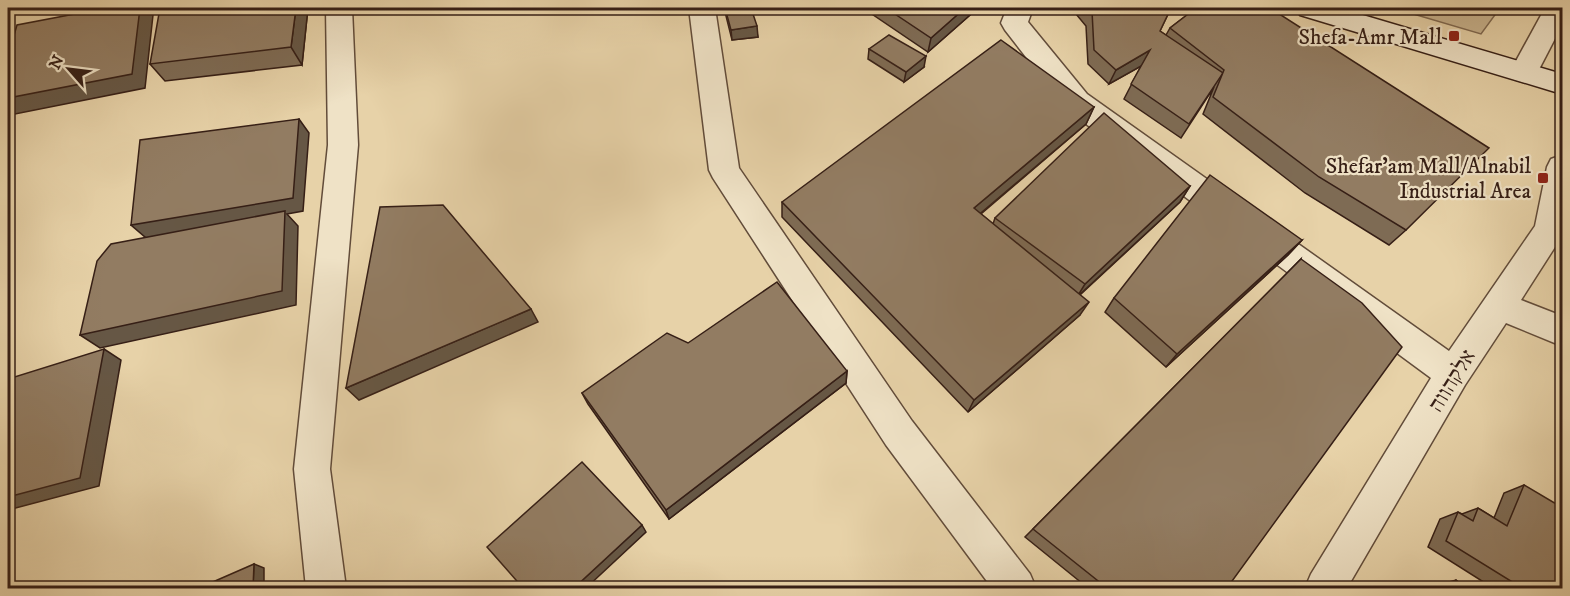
<svg xmlns="http://www.w3.org/2000/svg" width="1570" height="596" viewBox="0 0 1570 596" font-family="'IM FELL DW Pica','Frank Ruhl Libre',serif">
<style>
.green{fill:#c9b48f;stroke:#806a52;stroke-width:1.5}
.lines{fill:none;stroke-linecap:round;stroke-linejoin:round}
.street-casing{stroke:#624c3a;stroke-width:3}
.secondary-casing{stroke:#361f16;stroke-width:3}
.street{fill:#efe2c6;fill-rule:evenodd}
.secondary{fill:#efe2c6;fill-rule:evenodd}
.wall{fill:#7e6b54;stroke:#361f16;stroke-width:1.5}
.shaded-wall{fill:#665745;stroke:#361f16;stroke-width:1.5}
.building{fill:#927c62;stroke:#361f16;stroke-width:1.5}
.poi-dot{fill:#8f2418;stroke:#efe2c6;stroke-width:2}
.labels{text-anchor:middle;stroke-width:4.5;stroke-linejoin:round;paint-order:stroke}
.poi-label{font-size:22px;fill:#361f16;stroke:#efe2c6;text-anchor:end}
.street-label{font-size:22px;fill:#361f16;stroke:#efe2c6}
</style>
<rect width="100%" height="100%" fill="#e7d2a8"/>
<filter id="stains"><feTurbulence type="fractalNoise" baseFrequency=".00333" numOctaves="4"/><feColorMatrix values="0 0 0 0 .2 0 0 0 0 .09 0 0 0 0 .02 0 0 0 .5 -.17"/></filter>
<radialGradient id="worn" r=".72"><stop offset=".6" stop-color="#630" stop-opacity="0"/><stop offset="1" stop-color="#630" stop-opacity=".3"/></radialGradient>
<!-- green -->
<path class="green" d="M1393,8H1500L1481,34Z"/>
<g class="lines">
<!-- street casing -->
<g class="street-casing">
<g id="street">
<path d="M326,8H352L358,145L330,469L346,588H306L294,469L328,145Z"/>
<path d="M689,8H715L739,168L912,421L1030,574L1036,588H992L886,445L713,178L709,170Z"/>
<path d="M1007,8H1033L1028,22L1087,94L1449,351L1535,226L1547,167L1551,159L1562,155V236L1521,300L1562,316V346L1506,323L1465,385L1347,588H1305L1311,574L1431,378L1067,110L1005,30L1001,23Z"/>
<path d="M1545,8H1562V25L1534,79L1524,82L1514,79L1510,72Z"/>
</g>
</g>
<!-- secondary casing -->
<g class="secondary-casing">
<path id="secondary" d="M1296,8H1339L1562,74V94L1300,15Z"/>
</g>
<!-- street -->
<use href="#street" class="street"/>
<!-- secondary -->
<use href="#secondary" class="secondary"/>
</g>
<!-- wall -->
<g class="wall">
<path d="M308,8L302,65L165,81L150,64Z"/>
<path d="M724,8H751L758,37L732,40Z"/>
<path d="M863,8H978L928,52Z"/>
<path d="M1071,8H1171L1160,31L1166,35L1170,28L1196,8L1406,230L1389,245L1305,193L1203,114L1214,87L1181,138L1124,99L1141,66L1109,84L1088,64L1086,26Z"/>
<path d="M869,49L924,67L904,82L868,59Z"/>
<path d="M1094,107L1086,124L981,214L993,224L995,218L1190,186L1180,202L1080,295V315L968,412L782,217V202Z"/>
<path d="M1302,240L1288,255L1166,367L1105,312L1114,298Z"/>
<path d="M1301,259L1227,588H1088L1025,537Z"/>
<path d="M688,343L847,371L846,383L669,519L588,404L582,393Z"/>
<path d="M1524,485L1563,588H1493L1428,547L1440,519L1458,512L1462,514L1478,508L1494,518L1504,493Z"/>
<path d="M1456,580L1466,588H1439L1442,584Z"/>
</g>
<!-- shaded-wall -->
<g class="shaded-wall">
<path d="M140,8H147L153,15L145,88L10,115L8,113V98Z"/>
<path d="M296,8H308L302,65L291,47Z"/>
<path d="M965,8H978L928,52L931,38Z"/>
<path d="M757,26L758,37L732,40L731,30Z"/>
<path d="M1150,50L1143,65L1109,84L1116,70Z"/>
<path d="M926,56L924,67L904,82L906,72Z"/>
<path d="M1094,107L1086,124L969,223L974,208Z"/>
<path d="M299,119L309,133L303,211L287,214L298,226L296,305L100,348L80,335L146,238L131,225Z"/>
<path d="M1190,186L1180,202L1077,297L1085,284Z"/>
<path d="M1302,240L1288,255L1166,367L1177,354Z"/>
<path d="M1089,302L1080,315L968,412L974,400Z"/>
<path d="M531,309L538,322L359,400L346,388Z"/>
<path d="M104,349L121,360L99,486L8,510V497Z"/>
<path d="M847,371L846,383L669,519L666,510Z"/>
<path d="M642,525L646,532L586,588H574Z"/>
<path d="M254,564L264,568V588H253Z"/>
</g>
<!-- building -->
<g class="building">
<path d="M106,8H140L132,74L8,98V56L17,25Z"/>
<path d="M160,8H296L291,47L150,64Z"/>
<path d="M725,8H751L757,26L731,30Z"/>
<path d="M886,8H965L931,38Z"/>
<path d="M1088,8H1171L1160,31L1223,73L1189,124L1131,84L1150,50L1116,70L1094,50L1092,11Z"/>
<path d="M1196,8H1270L1489,148L1406,230L1319,177L1213,97L1224,70L1170,28Z"/>
<path d="M889,35L926,56L906,72L869,49Z"/>
<path d="M1001,40L1094,107L974,208L1089,302L974,400L782,202Z"/>
<path d="M1104,113L1190,186L1085,284L995,218Z"/>
<path d="M299,119L293,198L131,225L140,140Z"/>
<path d="M1210,175L1302,240L1177,354L1114,298Z"/>
<path d="M443,205L531,309L346,388L380,207Z"/>
<path d="M285,211L282,291L80,335L97,261L111,244Z"/>
<path d="M1301,259L1362,303L1402,347L1227,588H1107L1033,529Z"/>
<path d="M777,282L847,371L666,510L582,393L667,333L688,343Z"/>
<path d="M104,349L80,478L8,497V379Z"/>
<path d="M582,462L642,525L574,588H523L487,547Z"/>
<path d="M1524,485L1563,508V588H1522L1446,541L1458,512L1473,521L1478,508L1507,526Z"/>
<path d="M254,564L253,588H199Z"/>
<path d="M1456,580L1466,588H1449Z"/>
</g>
<!-- markers -->
<g class="poi-dot">
<rect x="1448" y="30" width="12" height="12" rx="3"/>
<rect x="1537" y="172" width="12" height="12" rx="3"/>
</g>
<g class="labels">
<!-- poi labels -->
<g class="poi-label">
<text x="1442" y="44">Shefa-Amr Mall</text>
<text x="1531" y="173">Shefar'am Mall/Alnabil<tspan x="1531" dy="25">Industrial Area</tspan></text>
</g>
<!-- street labels -->
<g class="street-label">
<text transform="translate(1451 380) rotate(-58)" y="8">אלקהווה</text>
</g>
</g>
<!-- margin -->
<rect width="1570" height="596" fill="none" stroke="#e7d2a8" stroke-width="30"/>
<rect x="9" y="9" width="1552" height="578" fill="none" stroke="#361f16" stroke-width="3"/>
<rect x="15" y="15" width="1540" height="566" fill="none" stroke="#361f16" stroke-width="1.5"/>
<!-- north arrow -->
<g transform="translate(69 69) rotate(298)" stroke="#efe2c6" stroke-width="4.5" paint-order="stroke">
<path d="M0-4.5L10 22L0 15L-10 22Z" fill="#361f16"/>
<text y="-9" font-size="16" font-weight="bold" text-anchor="middle" fill="#361f16">N</text>
</g>
<rect width="100%" height="100%" filter="url(#stains)"/>
<rect width="100%" height="100%" fill="url(#worn)"/>
</svg>
